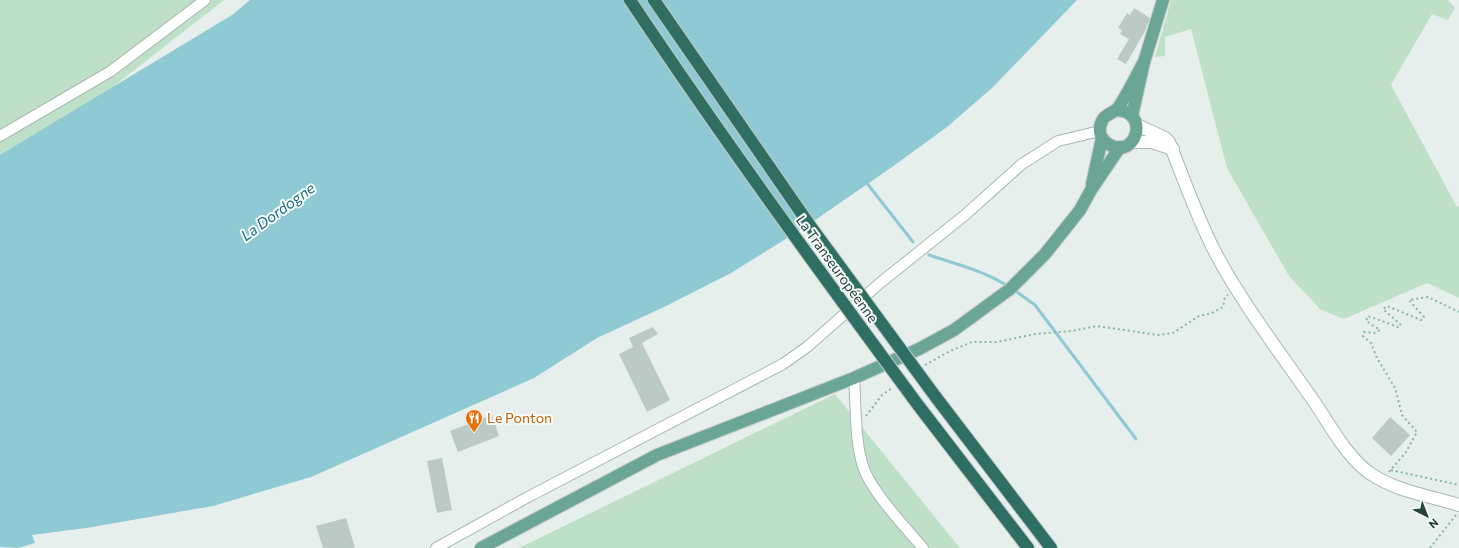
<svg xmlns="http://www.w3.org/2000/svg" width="1459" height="548" font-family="Commissioner,sans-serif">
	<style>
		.green { fill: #bfe0c8 }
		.water { fill: #8ec9d4 }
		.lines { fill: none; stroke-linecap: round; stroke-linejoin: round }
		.stream { stroke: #8ec9d4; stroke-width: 3 }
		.building { fill: #bbcac4 }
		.minor-casing { stroke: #a8b8b2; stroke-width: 12 }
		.tertiary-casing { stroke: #a8b8b2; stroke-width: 14 }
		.primary-casing { stroke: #c2cac8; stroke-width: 14 }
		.motorway-casing { stroke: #c2cac8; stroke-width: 14 }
		.path { stroke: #86b3a5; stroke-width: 2; stroke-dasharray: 2 3; stroke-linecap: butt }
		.minor { stroke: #fff; stroke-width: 10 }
		.tertiary { stroke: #fff; stroke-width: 12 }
		.primary { stroke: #6aa596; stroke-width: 12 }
		.motorway { stroke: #2f6f62; stroke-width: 12 }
		.motorway-bridge-casing { stroke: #c2cac8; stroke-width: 14; stroke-linecap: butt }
		.motorway-bridge { stroke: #2f6f62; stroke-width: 12 }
		.labels { text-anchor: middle; stroke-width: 4; stroke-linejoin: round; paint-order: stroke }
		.street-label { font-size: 14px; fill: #24423a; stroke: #f7fbf9 }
		.food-label { font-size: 14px; fill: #c56008; stroke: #f7fbf9; text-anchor: start }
		.water-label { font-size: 15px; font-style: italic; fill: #1c6f80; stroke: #f7fbf9 }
	</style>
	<rect width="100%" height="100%" fill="#e6efeb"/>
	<g class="green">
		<path d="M0 0H224L0 175Z"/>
		<path d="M1171 0H1448L1455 8 1448 20 1432 14 1391 85 1457 207 1459 206V298L1427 283 1344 319 1321 310 1289 276 1227 168 1191 29 1165 37V56L1155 57Z"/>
		<path d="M835 394 960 548H519Z"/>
	</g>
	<path class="water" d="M250 0H1077L992 88 947 127 892 167 805 227 731 273 666 306 597 338 534 378 311 477 213 506 86 528 32 535 35 543 18 548 0 547V155L232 15Z"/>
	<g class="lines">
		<g class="stream">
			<path d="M866 182 913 242"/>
			<path d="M929 255C956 264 985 271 1009 287"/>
			<path d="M1014 290 1035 305 1136 439"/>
		</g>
	</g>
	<g class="building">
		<path d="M1134 8 1150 18 1145 31 1126 64 1117 59 1129 39 1120 34 1122 30 1118 28 1127 13 1130 15Z"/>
		<path d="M653 327 658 334 642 343 670 400 647 412 619 354 633 347 629 338Z"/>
		<path d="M492 415 499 436 458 452 450 431Z"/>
		<path d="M1390 417 1410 435 1391 456 1372 438Z"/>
		<path d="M442 458 452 510 437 513 427 461Z"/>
		<path d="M346 518 355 548H323L316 526Z"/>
	</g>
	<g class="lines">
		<defs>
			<g id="minor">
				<path d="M0 136 111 71 205 0"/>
				<path d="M854 378C856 403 855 444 863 466 870 490 906 528 923 548"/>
				<path d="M436 548 528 497 783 364 807 347 880 283 965 215 1022 164 1058 141 1100 131"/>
			</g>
			<g id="tertiary">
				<path d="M1137 125 1165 138 1169 142C1184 179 1197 218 1216 254 1244 306 1281 354 1315 403 1330 425 1348 459 1371 474 1396 491 1430 496 1459 505"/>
				<path d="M1132 142H1152L1173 149"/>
			</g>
			<g id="primary">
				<path d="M1116 110C1150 111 1137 157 1112 146 1107 144 1103 140 1101 136 1099 131 1100 125 1102 121 1105 114 1111 114 1116 110 1122 105 1139 70 1144 62"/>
				<path d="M1132 116 1144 62 1163 0"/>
				<path d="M1092 184 1102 138"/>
				<path d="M481 548 657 455 854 378 919 349 954 330 1010 289 1045 254 1080 210 1091 190 1120 147"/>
			</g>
			<g id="motorway">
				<path d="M935 396 1051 548"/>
				<path d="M918 405 1028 548"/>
			</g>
		</defs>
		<use href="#minor" class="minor-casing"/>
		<use href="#tertiary" class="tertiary-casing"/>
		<use href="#primary" class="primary-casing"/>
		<use href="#motorway" class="motorway-casing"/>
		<g class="path">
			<path d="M925 365 950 351 972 342H997L1035 334 1072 331 1097 326 1158 335 1173 333 1199 316 1212 313 1223 307 1225 297 1228 295"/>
			<path d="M866 416 882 395 892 388"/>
			<path d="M1391 470 1459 485"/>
			<path d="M1389 472 1406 452 1417 432 1402 415 1395 388 1377 358 1371 343 1363 336 1364 332 1375 333 1380 330 1366 321 1368 316 1398 327 1401 325 1383 309 1387 306 1421 320 1424 317 1409 300 1428 297 1459 312"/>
			<path d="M1430 548 1456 515"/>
		</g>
		<use href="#minor" class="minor"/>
		<use href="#tertiary" class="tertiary"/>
		<use href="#primary" class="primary"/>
		<use href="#motorway" class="motorway"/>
		<defs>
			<g id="motorway-bridge">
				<path d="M630 0C722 138 820 272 918 405"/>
				<path d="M654 0 811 227 935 396"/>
			</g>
		</defs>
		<use href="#motorway-bridge" class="motorway-bridge-casing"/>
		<use href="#motorway-bridge" class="motorway-bridge"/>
	</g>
	<defs>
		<symbol id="restaurant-pin" viewBox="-11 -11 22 30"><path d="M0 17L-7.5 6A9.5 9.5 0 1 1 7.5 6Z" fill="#e8710a" stroke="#f7fbf9"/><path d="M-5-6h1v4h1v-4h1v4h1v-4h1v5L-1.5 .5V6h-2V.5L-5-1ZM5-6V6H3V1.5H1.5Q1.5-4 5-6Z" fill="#fff"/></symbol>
	</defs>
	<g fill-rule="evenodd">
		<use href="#restaurant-pin" x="464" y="408" width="20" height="27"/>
	</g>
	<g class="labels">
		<g class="street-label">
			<text transform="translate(837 269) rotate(54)" y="5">La Transeuropéenne</text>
		</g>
		<g class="food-label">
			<text x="487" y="423">Le Ponton</text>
		</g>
		<g class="water-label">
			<text transform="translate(278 212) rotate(-36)" y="5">La Dordogne</text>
		</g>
	</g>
	<g transform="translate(1427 516) rotate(138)" stroke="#f7fbf9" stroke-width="3" paint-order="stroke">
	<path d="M0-3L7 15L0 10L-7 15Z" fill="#24423a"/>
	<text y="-6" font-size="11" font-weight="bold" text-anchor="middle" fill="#24423a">N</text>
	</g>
</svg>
